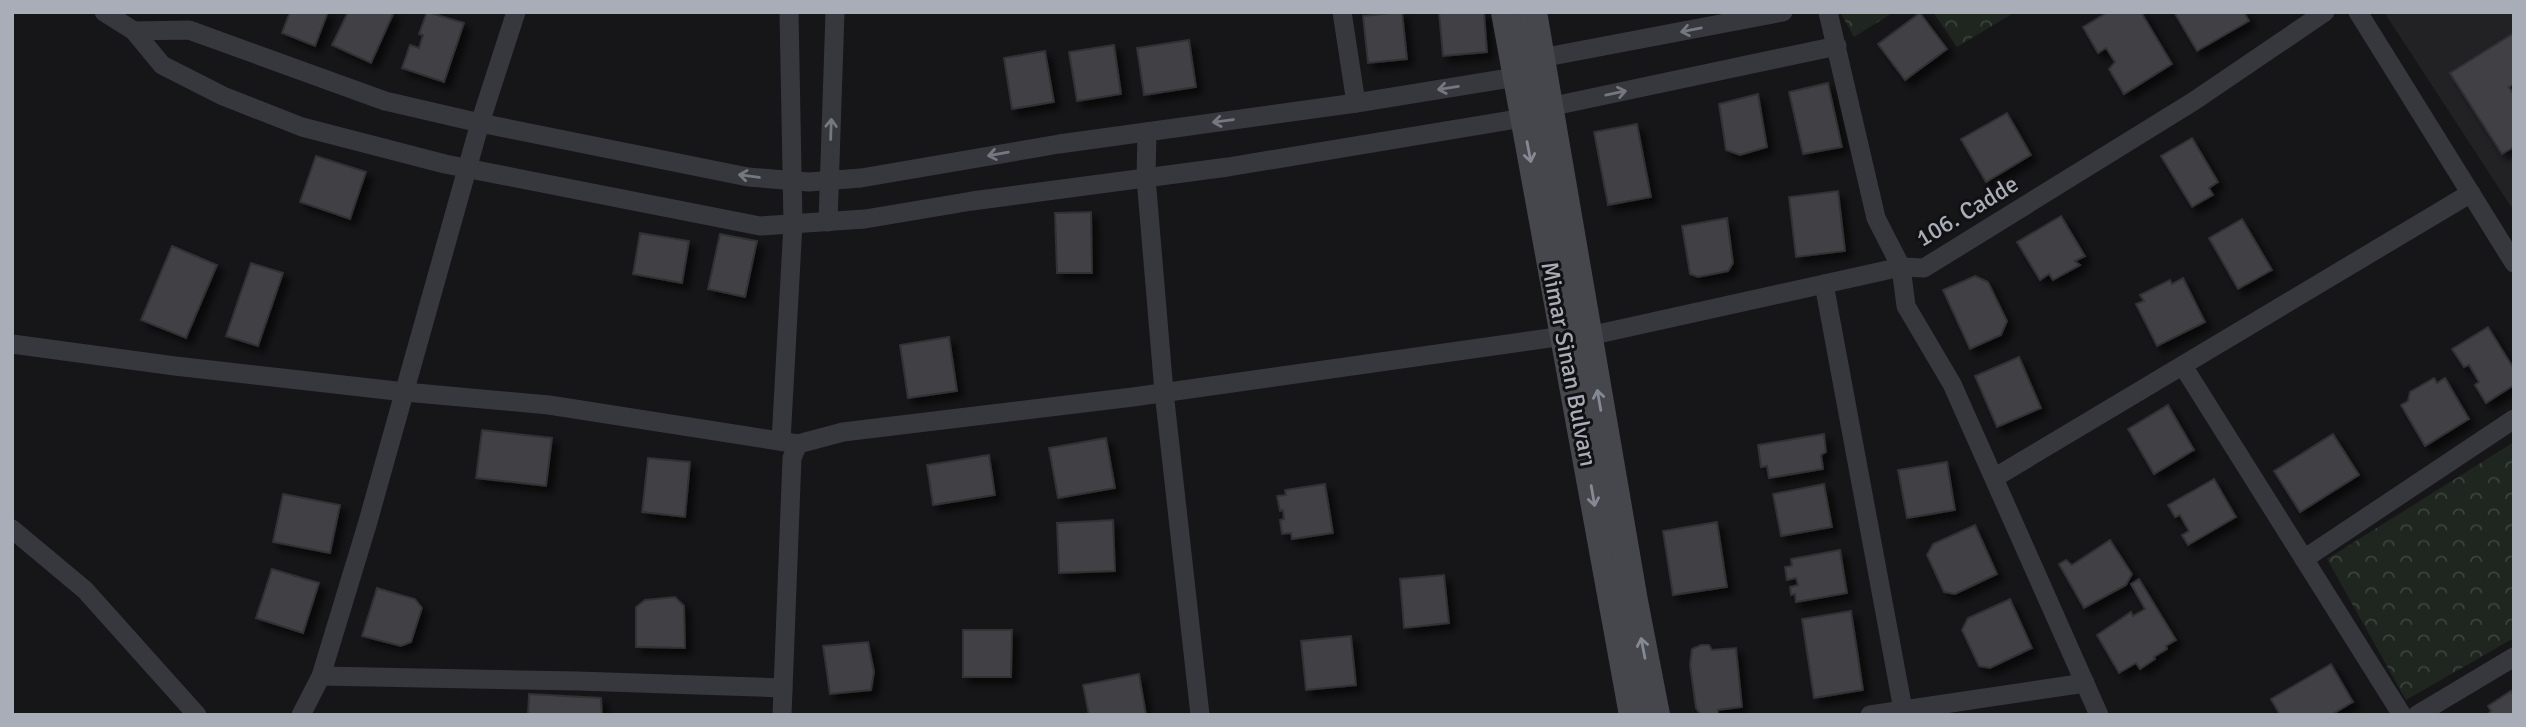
<svg xmlns="http://www.w3.org/2000/svg" width="2526" height="727" font-family="Signika,sans-serif">
	<style>
		.built { fill: #222225 }
		.forest { fill: url(#forest-crowns) }
		.building { fill: #404145; stroke: #303034; stroke-width: 2; filter: url(#shadow) }
		.lines { fill: none; stroke-linecap: round; stroke-linejoin: round }
		.minor { stroke: #37383d; stroke-width: 19 }
		.secondary { stroke: #45474d; stroke-width: 28 }
		.oneway { stroke: #757881 }
		.oneway2 { stroke: #858993 }
		.labels { text-anchor: middle; stroke-width: 6; stroke-linejoin: round; paint-order: stroke }
		.street-label { font-size: 24px; fill: #a8adb8; stroke: #111113 }
	</style>
	<defs>
		<pattern id="forest-crowns" width="20" height="18" patternUnits="userSpaceOnUse" patternTransform="scale(1.75)"><rect width="20" height="18" fill="#1e261f"/><path d="M2 6a3 3 0 1 1 6 0M12 15a3 3 0 1 1 6 0" fill="none" stroke="#3c433d"/></pattern>
		<filter id="shadow"><feDropShadow dx="6" dy="6" stdDeviation="3.5" flood-color="#0009"/></filter>
	</defs>
	<rect width="100%" height="100%" fill="#161618"/>
	<path class="built" d="M2384 12H2514V211Z"/>
	<g class="forest">
		<path d="M1840 12H1894L1854 37Z"/>
		<path d="M1933 12H2015L1957 47Z"/>
		<path d="M2514 442V638L2406 700 2327 559Z"/>
	</g>
	<g class="building">
		<path d="M290 12H328L315 46 282 33Z"/>
		<path d="M348 12H394L371 63 332 45Z"/>
		<path d="M427 12 464 23 444 82 402 68 410 45 419 48 423 35 419 34Z"/>
		<path d="M1402 12 1407 59 1368 63 1363 16Z"/>
		<path d="M1439 12H1484L1487 52 1443 56Z"/>
		<path d="M2108 12H2141L2172 64 2124 94 2109 69 2115 62 2106 48 2098 53 2083 27Z"/>
		<path d="M2174 12H2244L2249 21 2197 51Z"/>
		<path d="M1920 13 1947 49 1905 80 1878 44Z"/>
		<path d="M2514 33V84L2509 87 2514 95V147L2502 154 2450 73Z"/>
		<path d="M1189 40 1196 87 1144 95 1137 48Z"/>
		<path d="M1114 45 1121 94 1077 101 1069 52Z"/>
		<path d="M1045 51 1054 102 1012 109 1004 58Z"/>
		<path d="M1828 83 1842 147 1803 154 1789 92Z"/>
		<path d="M1758 94 1767 147 1740 155 1726 150 1719 104Z"/>
		<path d="M2007 113 2031 155 1986 182 1961 139Z"/>
		<path d="M1637 124 1651 197 1608 205 1594 132Z"/>
		<path d="M2192 138 2218 182 2209 188 2213 195 2192 207 2161 156Z"/>
		<path d="M316 156 366 172 350 219 300 202Z"/>
		<path d="M1838 191 1845 251 1796 257 1789 197Z"/>
		<path d="M1091 212 1092 273H1057L1055 213Z"/>
		<path d="M2061 216 2085 256 2075 261 2080 265 2053 280 2049 274 2040 280 2017 242Z"/>
		<path d="M1727 218 1733 263 1728 271 1698 277 1690 274 1682 226Z"/>
		<path d="M2242 219 2272 270 2238 289 2209 238Z"/>
		<path d="M640 233 689 241 682 283 633 274Z"/>
		<path d="M720 234 757 241 745 297 708 289Z"/>
		<path d="M172 246 217 265 186 338 141 320Z"/>
		<path d="M251 263 283 273 258 346 226 336Z"/>
		<path d="M1975 276 1988 282 2007 321 2001 335 1970 349 1943 290Z"/>
		<path d="M2183 278 2205 322 2157 346 2136 304 2144 301 2140 295 2170 280 2172 284Z"/>
		<path d="M2488 327 2514 369V385L2486 403 2475 385 2479 382 2469 365 2464 367 2452 349Z"/>
		<path d="M949 337 957 391 908 398 900 345Z"/>
		<path d="M2019 357 2041 408 1997 427 1975 376Z"/>
		<path d="M2434 378 2437 383 2445 378 2469 419 2425 446 2401 405 2408 401 2410 392Z"/>
		<path d="M2168 405 2194 450 2154 474 2128 429Z"/>
		<path d="M482 430 552 438 546 486 476 478Z"/>
		<path d="M1824 434 1826 452 1821 455 1823 469 1769 478 1767 466 1761 467 1758 445Z"/>
		<path d="M2333 434 2359 475 2300 512 2274 471Z"/>
		<path d="M1106 438 1115 488 1058 498 1049 448Z"/>
		<path d="M989 455 995 495 933 505 927 465Z"/>
		<path d="M648 458 690 462 685 517 642 512Z"/>
		<path d="M1947 462 1955 510 1907 518 1898 470Z"/>
		<path d="M2214 479 2236 517 2188 545 2182 535 2189 531 2180 515 2175 517 2168 505Z"/>
		<path d="M1325 484 1333 533 1292 539 1291 533 1282 534 1280 520 1284 519 1283 510 1280 511 1277 496 1286 495 1285 490Z"/>
		<path d="M1824 484 1832 527 1781 536 1773 494Z"/>
		<path d="M283 494 340 505 330 553 273 542Z"/>
		<path d="M1113 520 1115 571 1059 573 1057 523Z"/>
		<path d="M1717 522 1727 587 1673 595 1663 531Z"/>
		<path d="M1975 525 1997 574 1955 594 1944 592 1927 555 1933 544Z"/>
		<path d="M2110 540 2132 574 2126 585 2084 608 2059 564 2066 560 2072 565Z"/>
		<path d="M1840 550 1847 593 1796 602 1795 594 1791 595 1790 587 1798 585 1796 578 1787 580 1785 567 1792 566 1791 559Z"/>
		<path d="M272 569 319 583 303 633 256 618Z"/>
		<path d="M1444 575 1449 623 1404 628 1400 579Z"/>
		<path d="M2139 579 2176 640 2166 646 2167 649 2154 657 2155 659 2140 669 2136 663 2119 673 2097 635 2131 612 2133 616 2145 609 2131 584Z"/>
		<path d="M377 588 415 599 422 608 411 642 401 646 362 636Z"/>
		<path d="M675 597 684 606 685 648 636 647V607L645 600Z"/>
		<path d="M2010 599 2032 648 1990 668 1979 666 1962 630 1968 618Z"/>
		<path d="M1851 611 1863 690 1814 698 1802 619Z"/>
		<path d="M963 630H1012L1011 677H963Z"/>
		<path d="M1351 636 1356 685 1306 690 1301 641Z"/>
		<path d="M868 642 874 672 871 690 830 694 823 646Z"/>
		<path d="M1701 645H1709L1712 650 1736 648 1742 707 1718 710V715H1701L1696 708 1690 665 1692 649Z"/>
		<path d="M2331 664 2353 702 2331 715H2280L2271 699Z"/>
		<path d="M1139 674 1146 715H1089L1083 685Z"/>
		<path d="M2511 691 2514 696V715H2487L2491 711 2488 706Z"/>
		<path d="M529 694 601 698 602 715H528Z"/>
	</g>
	<g class="lines">
		<g class="minor">
			<path d="M104 12 134 31"/>
			<path d="M1342 12 1356 103"/>
			<path d="M1828 12 1876 218 1901 267 1906 306 1952 384 2099 715"/>
			<path d="M2358 12 2514 263"/>
			<path d="M1541 58 1783 12"/>
			<path d="M1516 77 1356 103 1059 144 861 178 809 182 748 177 480 123 385 101 189 30 134 31 162 65 223 96 302 127 445 164 760 226 865 219 972 201 1228 167 1523 118"/>
			<path d="M1549 107 1837 46"/>
			<path d="M1147 132 1146 178 1164 392 1200 715"/>
			<path d="M828 222 835 12"/>
			<path d="M1824 284 1904 715"/>
			<path d="M1589 336 1901 267 1924 268 2194 101 2325 12"/>
			<path d="M12 344 175 366 405 392 549 405 798 444"/>
			<path d="M2183 366 2402 715"/>
			<path d="M781 441 793 224 789 12"/>
			<path d="M1994 478 2471 193"/>
			<path d="M12 529 85 590 197 715"/>
			<path d="M2304 559 2514 419"/>
			<path d="M321 676 578 681 783 688"/>
			<path d="M301 715 321 676 367 525 480 123 516 12"/>
			<path d="M782 715 792 458 798 444 843 432 1133 397 1564 336"/>
			<path d="M1870 715 2085 683"/>
			<path d="M2417 715 2514 657"/>
		</g>
		<g class="secondary">
			<path d="M1505 12 1633 715"/>
			<path d="M1533 12 1634 601 1656 715"/>
		</g>
	</g>
	<defs><path id="oneway-shaft" d="M-6 0H5M1.5-3L5.5 0L1.5 3" fill="none" stroke-width="1.6" stroke-linecap="round" stroke-linejoin="round" transform="scale(1.75)"/></defs>
	<g class="oneway">
		<use href="#oneway-shaft" transform="translate(1691 30) rotate(169)"/>
		<use href="#oneway-shaft" transform="translate(1448 88) rotate(171)"/>
		<use href="#oneway-shaft" transform="translate(1616 93) rotate(-12)"/>
		<use href="#oneway-shaft" transform="translate(1223 121) rotate(172)"/>
		<use href="#oneway-shaft" transform="translate(831 129) rotate(-88)"/>
		<use href="#oneway-shaft" transform="translate(998 154) rotate(170)"/>
		<use href="#oneway-shaft" transform="translate(749 176) rotate(-172)"/>
	</g>
	<g class="oneway2">
		<use href="#oneway-shaft" transform="translate(1529 152) rotate(79)"/>
		<use href="#oneway-shaft" transform="translate(1599 400) rotate(-100)"/>
		<use href="#oneway-shaft" transform="translate(1593 496) rotate(80)"/>
		<use href="#oneway-shaft" transform="translate(1643 648) rotate(-101)"/>
	</g>
	<g class="labels">
		<g class="street-label">
			<text transform="translate(1967 211) rotate(-31)" y="8">106. Cadde</text>
			<text transform="translate(1569 364) rotate(79)" y="8">Mimar Sinan Bulvarı</text>
		</g>
	</g>
	<rect width="2526" height="727" fill="none" stroke="#a8adb8" stroke-width="28"/>
</svg>
